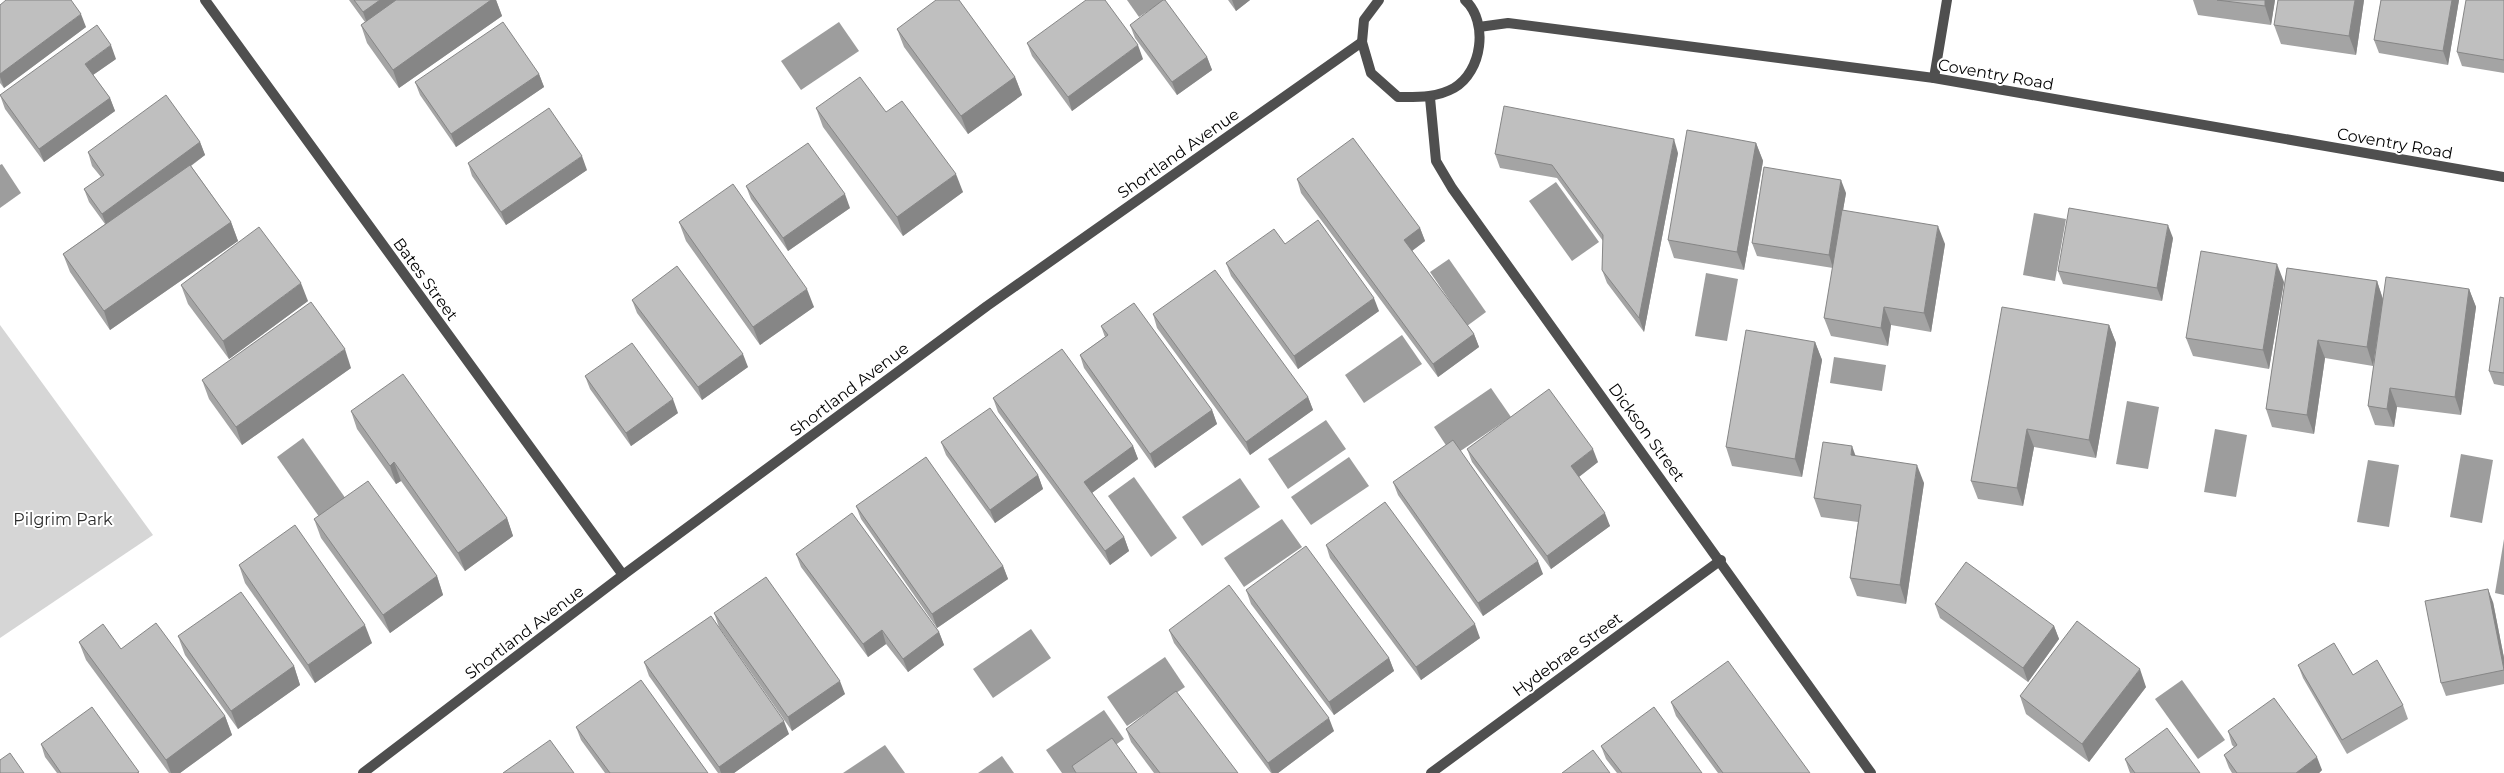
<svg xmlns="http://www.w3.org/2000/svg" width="2504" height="773" font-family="Montserrat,sans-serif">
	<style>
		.green { fill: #d6d6d6 }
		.water { fill: #9d9d9d }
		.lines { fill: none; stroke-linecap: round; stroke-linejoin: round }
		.street { stroke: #4f4f4f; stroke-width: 10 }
		.wall { fill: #a4a4a4 }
		.shaded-wall { fill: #868686 }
		.building { fill: #bfbfbf; stroke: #868686 }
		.labels { text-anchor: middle; stroke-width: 4; stroke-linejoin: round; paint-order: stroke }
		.street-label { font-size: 16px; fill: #000; stroke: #fff }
		.park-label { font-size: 16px; fill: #2d2d2d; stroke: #fff }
	</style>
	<rect width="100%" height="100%" fill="#fff"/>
	<path class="green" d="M0 325 153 535 0 638Z"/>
	<g class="water">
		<path d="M1127 0H1165L1139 17Z"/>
		<path d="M839 22 859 51 801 90 781 61Z"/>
		<path d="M2 164 21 193 0 208V165Z"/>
		<path d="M1556 182 1599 242 1572 261 1529 201Z"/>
		<path d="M2034 213 2066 219 2055 281 2023 275Z"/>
		<path d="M1449 259 1486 312 1467 326 1430 272Z"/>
		<path d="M1706 273 1738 279 1727 341 1695 336Z"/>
		<path d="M1402 335 1422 364 1364 403 1345 375Z"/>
		<path d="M1834 357 1886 365 1882 391 1830 383Z"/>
		<path d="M1491 388 1511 417 1453 456 1434 427Z"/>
		<path d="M2127 401 2159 407 2148 469 2116 464Z"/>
		<path d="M1326 420 1346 449 1288 489 1268 459Z"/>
		<path d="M2215 429 2247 435 2236 497 2204 492Z"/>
		<path d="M303 438 346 499 320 518 277 457Z"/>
		<path d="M2461 454 2493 460 2482 523 2450 517Z"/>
		<path d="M1349 457 1369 486 1311 525 1291 497Z"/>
		<path d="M2368 460 2399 465 2389 527 2357 522Z"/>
		<path d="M1134 477 1177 538 1151 557 1108 496Z"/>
		<path d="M1240 478 1260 507 1202 546 1182 517Z"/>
		<path d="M1282 519 1302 547 1244 587 1224 558Z"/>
		<path d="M2504 539V595L2495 593Z"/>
		<path d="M1031 629 1051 658 993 698 973 669Z"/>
		<path d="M1165 657 1185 687 1127 726 1107 697Z"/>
		<path d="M2182 680 2225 740 2198 759 2155 699Z"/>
		<path d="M1104 710 1124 739 1075 773H1062L1046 750Z"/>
		<path d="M885 745 905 773H843Z"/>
		<path d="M1002 756 1014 773H978Z"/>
	</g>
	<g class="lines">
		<g class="street">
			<path d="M205 0 623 575"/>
			<path d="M1379 0 1364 20 1362 42 1371 73 1398 97C1418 97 1436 98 1454 88 1482 72 1489 22 1465 0"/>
			<path d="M1479 27 1508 23 1934 78 2504 177"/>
			<path d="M1934 78 1947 0"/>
			<path d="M1430 98 1436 161 1452 188 1871 773"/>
			<path d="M363 773 623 575 987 306 1362 42"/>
			<path d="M1431 773 1721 560"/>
		</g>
	</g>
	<g class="wall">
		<path d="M349 0H496L502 16 399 88 367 43 361 25 365 22Z"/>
		<path d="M1228 0H1250L1236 11Z"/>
		<path d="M2193 0H2275L2271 25 2198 15Z"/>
		<path d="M2364 0 2356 55 2281 44 2274 25Z"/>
		<path d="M2381 0H2459L2448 65 2379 53 2374 40Z"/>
		<path d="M2504 0V73L2462 66 2457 52Z"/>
		<path d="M0 5 86 27 4 88 0 83Z"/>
		<path d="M1130 25 1207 57 1212 70 1177 95 1135 38Z"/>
		<path d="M897 29 1015 77 1022 95 968 134 904 47Z"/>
		<path d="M1027 43 1143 59 1072 111 1032 56Z"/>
		<path d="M116 59 93 75 110 98 115 111 44 162 5 109 0 95Z"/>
		<path d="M539 74 544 87 456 147 420 95 415 82Z"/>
		<path d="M816 108 963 192 903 236 823 127Z"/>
		<path d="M200 142 205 155 191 166 231 222 238 241 110 330 70 272 63 254 105 224 89 202 84 189 101 177 92 166 88 152Z"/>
		<path d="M1756 143 1763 161 1744 270 1674 258 1668 240Z"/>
		<path d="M1678 153 1644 332 1607 283 1602 270 1603 241 1557 178 1500 168 1495 154Z"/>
		<path d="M468 163 587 170 506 225 472 176Z"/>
		<path d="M1297 179 1420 228 1425 241 1412 251 1474 334 1479 347 1438 377 1301 193Z"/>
		<path d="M746 186 850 208 788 251 751 199Z"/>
		<path d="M1846 193 1843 210 1945 244 1931 332 1891 325 1888 346 1831 336 1824 318 1833 268 1757 256 1752 243Z"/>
		<path d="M679 222 814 307 760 345 686 241Z"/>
		<path d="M2173 238 2162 301 2063 284 2058 271Z"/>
		<path d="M1285 244 1379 311 1298 369 1231 276 1226 263Z"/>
		<path d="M2287 268 2377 281 2383 299 2469 289 2476 307 2461 415 2397 407 2394 427 2375 425 2368 406 2380 322 2373 366 2325 358 2314 434 2272 427 2266 409Z"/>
		<path d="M2284 282 2269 369 2193 356 2186 338Z"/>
		<path d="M181 285 308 301 229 359 188 304Z"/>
		<path d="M2504 298V386L2494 384 2489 371Z"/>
		<path d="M632 300 748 367 702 400 637 313Z"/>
		<path d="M1153 314 1308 397 1313 410 1250 455 1157 328Z"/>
		<path d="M2109 325 2116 343 2096 458 2034 447 2023 506 1978 499 1971 481Z"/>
		<path d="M1101 326 1212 410 1217 424 1155 468 1084 368 1080 355 1105 337Z"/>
		<path d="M1815 342 1822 360 1802 477 1732 466 1726 447Z"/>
		<path d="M351 368 242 445 209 399 202 380Z"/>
		<path d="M585 376 678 413 631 446 590 389Z"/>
		<path d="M993 398 1133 446 1138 459 1092 493 1124 537 1129 551 1110 565 998 412Z"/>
		<path d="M351 411 507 518 513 536 465 571 401 481 396 484 357 429Z"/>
		<path d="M941 442 1038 475 1043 489 995 523 946 455Z"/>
		<path d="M1467 449 1598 462 1579 477 1610 526 1551 569 1472 462Z"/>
		<path d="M1856 456 1924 483 1906 604 1857 596 1850 578 1858 522 1821 517 1814 498Z"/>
		<path d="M1393 482 1543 574 1483 616 1398 495Z"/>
		<path d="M856 506 1003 566 1008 579 937 628 861 519Z"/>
		<path d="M314 519 437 576 443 595 390 633 321 538Z"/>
		<path d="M1326 545 1480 638 1421 680 1330 558Z"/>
		<path d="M796 554 939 632 944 645 908 672 886 644 868 657 801 567Z"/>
		<path d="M239 565 372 643 315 683 245 583Z"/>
		<path d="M1246 590 1389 658 1394 671 1334 715 1251 604Z"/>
		<path d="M2493 602 2504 658V684L2446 696 2441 683Z"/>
		<path d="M1935 604 2054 626 2059 639 2028 682 1940 618Z"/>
		<path d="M714 613 845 694 792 731 719 627Z"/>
		<path d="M1169 630 1334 731 1278 773H1271L1174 643Z"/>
		<path d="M178 636 294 666 300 685 238 729 185 655Z"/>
		<path d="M79 642 225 716 232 735 180 773H169L86 660Z"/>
		<path d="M644 662 789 734 734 773H718L649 676Z"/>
		<path d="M2298 665 2353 675 2403 705 2408 719 2347 754 2303 678Z"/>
		<path d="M2146 687 2089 762 2026 714 2020 696Z"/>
		<path d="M1671 702 1810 773H1718L1676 716Z"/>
		<path d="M576 727 708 773H605L581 740Z"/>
		<path d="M1126 729 1238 773H1154L1131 742Z"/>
		<path d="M2228 731 2322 770 2319 773H2232L2229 768 2224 755 2234 747 2232 745Z"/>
		<path d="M41 744 139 772V773H57L45 757Z"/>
		<path d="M1601 746 1702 773H1617L1606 759Z"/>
		<path d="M2125 759 2200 773H2130Z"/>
	</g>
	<g class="shaded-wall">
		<path d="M380 0H403L368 26 363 12Z"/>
		<path d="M491 0H496L502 16 399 88 393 70Z"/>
		<path d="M1232 0H1250L1236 11Z"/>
		<path d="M2265 0H2275L2271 25 2265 6Z"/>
		<path d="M2355 0H2364L2356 55 2349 36Z"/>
		<path d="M2452 0H2459L2448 65 2443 51Z"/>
		<path d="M81 14 86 27 4 88 0 77V74Z"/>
		<path d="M111 45 116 59 90 77 85 64Z"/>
		<path d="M1138 45 1143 59 1072 111 1068 97Z"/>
		<path d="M1207 57 1212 70 1177 95 1172 82Z"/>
		<path d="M539 74 544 87 456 147 451 134Z"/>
		<path d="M1015 77 1022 95 968 134 961 116Z"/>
		<path d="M110 98 115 111 44 162 39 149Z"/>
		<path d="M1674 139 1678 153 1644 332 1639 318Z"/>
		<path d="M200 142 205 155 107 227 102 214Z"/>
		<path d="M1756 143 1763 161 1744 270 1737 252Z"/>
		<path d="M582 156 587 170 506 225 501 212Z"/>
		<path d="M956 174 963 192 903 236 897 217Z"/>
		<path d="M1841 180 1846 193 1833 268 1829 255Z"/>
		<path d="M845 194 850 208 788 251 783 238Z"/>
		<path d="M231 222 238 241 110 330 104 311Z"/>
		<path d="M2168 225 2173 238 2162 301 2157 288Z"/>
		<path d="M1938 226 1945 244 1931 332 1924 313Z"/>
		<path d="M1420 228 1425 241 1409 253 1404 240Z"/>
		<path d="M2277 264 2284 282 2269 369 2263 350Z"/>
		<path d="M2377 281 2383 300 2373 366 2367 347Z"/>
		<path d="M301 283 308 301 229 359 223 341Z"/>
		<path d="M807 289 814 307 760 345 753 327Z"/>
		<path d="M2469 289 2476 307 2461 415 2455 397Z"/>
		<path d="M1374 298 1379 311 1298 369 1294 356Z"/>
		<path d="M1884 307 1891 325 1888 346 1881 328Z"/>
		<path d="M2109 325 2116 343 2096 458 2089 440Z"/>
		<path d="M1474 334 1479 347 1438 377 1433 364Z"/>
		<path d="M2318 340 2325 358 2314 434 2307 415Z"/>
		<path d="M1815 342 1822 360 1802 477 1795 459Z"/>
		<path d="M345 349 351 368 242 445 236 427Z"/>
		<path d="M743 354 748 367 702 400 698 387Z"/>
		<path d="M2390 388 2397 407 2394 427 2387 409Z"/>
		<path d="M1308 397 1313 410 1250 455 1246 442Z"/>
		<path d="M673 399 678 413 631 446 626 433Z"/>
		<path d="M1212 410 1217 424 1155 468 1150 454Z"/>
		<path d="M2027 429 2034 447 2023 506 2017 488Z"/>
		<path d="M1133 446 1138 459 1089 495 1084 482Z"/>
		<path d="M1852 446 1859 465 1851 455Z"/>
		<path d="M1593 449 1598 462 1576 479 1571 466Z"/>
		<path d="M394 462 401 481 396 484 390 466Z"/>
		<path d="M1917 465 1924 483 1906 604 1900 585Z"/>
		<path d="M1038 475 1043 489 995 523 990 510Z"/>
		<path d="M1605 513 1610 526 1551 569 1547 556Z"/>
		<path d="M507 518 513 536 465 571 458 553Z"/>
		<path d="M1124 537 1129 551 1110 565 1105 551Z"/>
		<path d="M1538 561 1543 574 1483 616 1478 603Z"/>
		<path d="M1003 566 1008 579 937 628 932 614Z"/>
		<path d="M437 576 443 595 390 633 383 615Z"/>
		<path d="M2488 589 2493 602 2504 658V670Z"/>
		<path d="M1475 624 1480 638 1421 680 1416 667Z"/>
		<path d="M365 625 372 643 315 683 308 665Z"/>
		<path d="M2054 626 2059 639 2028 682 2023 668Z"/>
		<path d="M882 630 886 644 868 657 863 644Z"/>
		<path d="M939 632 944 645 908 672 903 659Z"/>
		<path d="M1389 658 1394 671 1334 715 1329 702Z"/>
		<path d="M294 666 300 685 238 729 231 711Z"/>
		<path d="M2140 669 2146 687 2089 762 2082 744Z"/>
		<path d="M840 681 845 694 792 731 788 717Z"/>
		<path d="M225 716 232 735 180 773H171L166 760Z"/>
		<path d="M1329 718 1334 731 1278 773H1272L1268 763Z"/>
		<path d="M784 721 789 734 734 773H721L719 767Z"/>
		<path d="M2317 757 2322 770 2319 773H2296Z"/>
	</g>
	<g class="building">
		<path d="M6 0H71L81 14 0 74V5Z"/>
		<path d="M354 0H380L363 12Z"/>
		<path d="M396 0H491L393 70 361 25Z"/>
		<path d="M936 0H959L1015 77 961 116 897 29Z"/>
		<path d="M1086 0H1105L1138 45 1068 97 1027 43Z"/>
		<path d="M1163 0H1165L1207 57 1172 82 1130 25Z"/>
		<path d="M2217 0H2265V6Z"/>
		<path d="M2278 0H2355L2349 36 2274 25Z"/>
		<path d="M2381 0H2452L2443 51 2374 40Z"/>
		<path d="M2466 0H2504V60L2457 52Z"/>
		<path d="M503 22 539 74 451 134 415 82Z"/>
		<path d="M97 25 111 45 85 64 110 98 39 149 0 95Z"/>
		<path d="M860 77 886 112 902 101 956 174 897 217 816 108Z"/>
		<path d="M166 95 200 142 102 214 84 189 104 175 88 152Z"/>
		<path d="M1504 106 1674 139 1639 318 1602 270 1603 235 1552 165 1495 154Z"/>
		<path d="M549 108 582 156 501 212 468 163Z"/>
		<path d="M1687 130 1756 143 1737 252 1668 240Z"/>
		<path d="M1353 138 1420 228 1404 240 1474 334 1433 364 1297 179Z"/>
		<path d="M808 143 845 194 783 238 746 186Z"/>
		<path d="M190 165 231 222 104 311 63 254Z"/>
		<path d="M1764 167 1841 180 1829 255 1752 243Z"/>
		<path d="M733 184 807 289 753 327 679 222Z"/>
		<path d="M2069 208 2168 225 2157 288 2058 271Z"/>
		<path d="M1842 210 1938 226 1924 313 1884 307 1881 328 1824 318Z"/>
		<path d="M1318 220 1374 298 1294 356 1226 263 1274 229 1285 244Z"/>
		<path d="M259 227 301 283 223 341 181 285Z"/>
		<path d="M2201 251 2277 264 2263 350 2186 338Z"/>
		<path d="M677 266 743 354 698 387 632 300Z"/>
		<path d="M2287 268 2377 281 2367 347 2318 340 2307 415 2266 409Z"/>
		<path d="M1215 270 1308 397 1246 442 1153 314Z"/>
		<path d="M2386 277 2469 289 2455 397 2390 388 2387 409 2368 406Z"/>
		<path d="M2500 297 2504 298V373L2489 371Z"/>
		<path d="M311 302 345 349 236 427 202 380Z"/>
		<path d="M1134 303 1212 410 1150 454 1080 355 1108 335 1101 326Z"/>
		<path d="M2002 307 2109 325 2089 440 2027 429 2017 488 1971 481Z"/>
		<path d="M1746 330 1815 342 1795 459 1726 447Z"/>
		<path d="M632 343 673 399 626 433 585 376Z"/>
		<path d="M1062 349 1133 446 1084 482 1124 537 1105 551 993 398Z"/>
		<path d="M403 374 507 518 458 553 394 462 390 466 351 411Z"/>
		<path d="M1549 389 1593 449 1571 466 1605 513 1547 556 1467 449Z"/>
		<path d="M990 408 1038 475 990 510 941 442Z"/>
		<path d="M1453 440 1538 561 1478 603 1393 482Z"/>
		<path d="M1823 442 1852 446 1851 455 1917 465 1900 585 1850 578 1861 505 1814 498Z"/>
		<path d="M926 457 1003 566 932 614 856 506Z"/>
		<path d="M368 481 437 576 383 615 314 519Z"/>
		<path d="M1385 502 1475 624 1416 667 1326 545Z"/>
		<path d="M852 513 939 632 903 659 882 630 863 644 796 554Z"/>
		<path d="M295 525 365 625 308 665 239 565Z"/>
		<path d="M1306 546 1389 658 1329 702 1246 590Z"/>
		<path d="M1966 562 2054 626 2023 668 1935 604Z"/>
		<path d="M766 577 840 681 788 717 714 613Z"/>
		<path d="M1229 585 1329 718 1268 763 1169 630Z"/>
		<path d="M2488 589 2504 670 2441 683 2425 601Z"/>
		<path d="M241 592 294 666 231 711 178 636Z"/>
		<path d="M711 616 784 721 719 767 644 662Z"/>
		<path d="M2077 621 2140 669 2082 744 2020 696Z"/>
		<path d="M156 623 225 716 166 760 79 642 103 624 121 649Z"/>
		<path d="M2334 643 2353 675 2377 660 2403 705 2342 740 2298 665Z"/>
		<path d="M1728 661 1810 773H1723L1671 702Z"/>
		<path d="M641 680 708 773H610L576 727Z"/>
		<path d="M1176 691 1238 773H1160L1126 729Z"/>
		<path d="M2274 698 2317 757 2296 773H2237L2224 755 2237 745 2228 731Z"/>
		<path d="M92 707 139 772 137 773H61L41 744Z"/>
		<path d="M1654 707 1702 773H1622L1601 746Z"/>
		<path d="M2167 728 2200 773H2135L2125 759Z"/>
		<path d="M1112 738 1137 773H1076L1072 766Z"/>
		<path d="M550 740 574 773H503Z"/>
		<path d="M1593 750 1610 773H1562Z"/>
		<path d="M10 753 24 773H0V760Z"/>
	</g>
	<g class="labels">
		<g class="street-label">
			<text transform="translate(1996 74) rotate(10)" y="6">Coventry Road</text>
			<text transform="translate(2395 143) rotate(10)" y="6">Coventry Road</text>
			<text transform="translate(1178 153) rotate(-35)" y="6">Shortland Avenue</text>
			<text transform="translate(426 279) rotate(54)" y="6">Bates Street</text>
			<text transform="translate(849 389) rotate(-37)" y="6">Shortland Avenue</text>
			<text transform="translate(1647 432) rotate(54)" y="6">Dickson Street</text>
			<text transform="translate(524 632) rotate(-37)" y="6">Shortland Avenue</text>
			<text transform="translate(1567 654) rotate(-36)" y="6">Hydebrae Street</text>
		</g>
		<g class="park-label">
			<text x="63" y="525">Pilgrim Park</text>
		</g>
	</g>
</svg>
